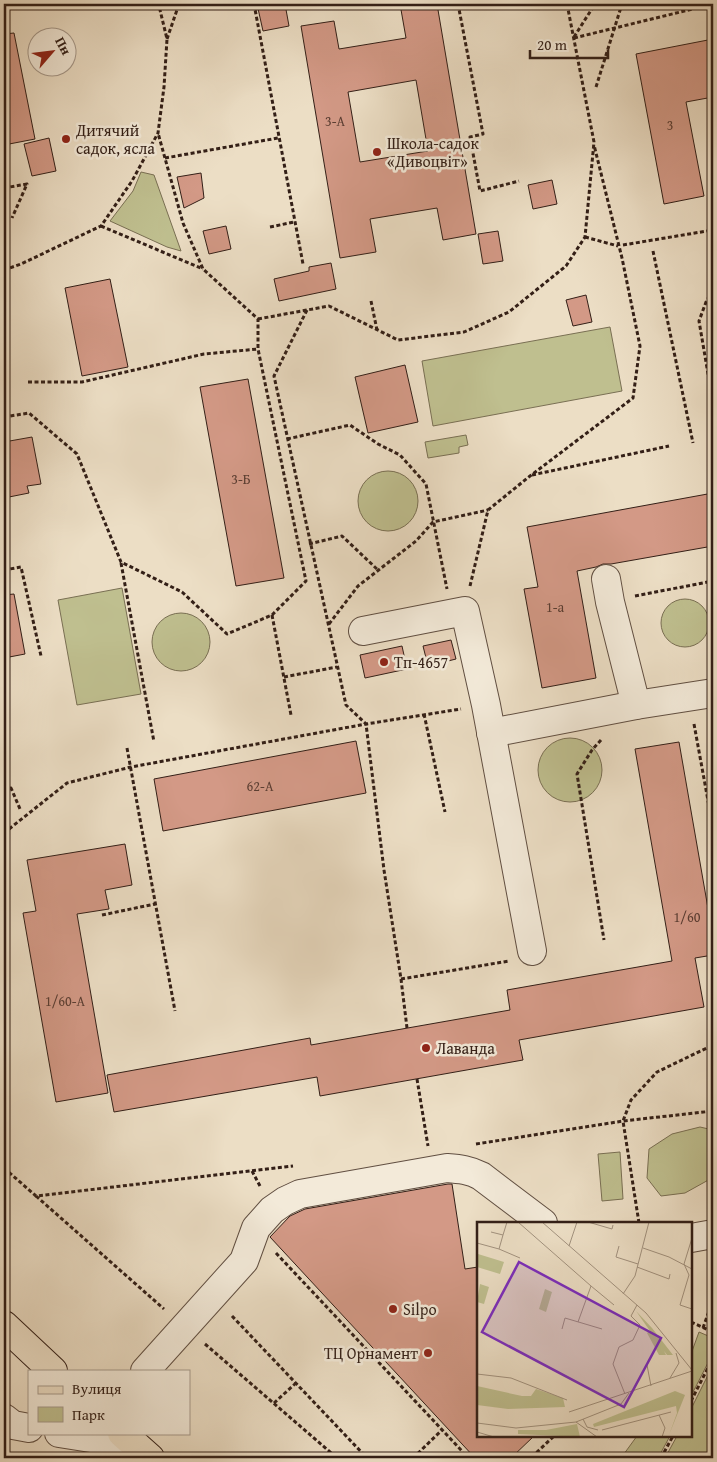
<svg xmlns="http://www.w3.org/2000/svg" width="717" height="1462" font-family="'Gentium Book Plus',serif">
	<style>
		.green { fill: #bfbf8f; stroke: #796f53 }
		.building { fill: #d39986; stroke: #331f17; fill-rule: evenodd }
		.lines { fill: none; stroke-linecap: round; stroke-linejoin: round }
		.minor-casing { stroke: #614f42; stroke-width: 30 }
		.major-casing { stroke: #331f17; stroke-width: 30 }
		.path { stroke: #331f17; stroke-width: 3; stroke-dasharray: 4 2.5; stroke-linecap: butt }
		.minor { stroke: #f3ead9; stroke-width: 28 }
		.major { stroke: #ecdec5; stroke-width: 28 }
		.poi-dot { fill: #8f2418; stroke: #f3ead9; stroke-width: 2 }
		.labels { text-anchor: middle; stroke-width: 5; stroke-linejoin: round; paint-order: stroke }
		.number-label { font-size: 14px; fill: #5b3e33 }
		.poi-label { font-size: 16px; fill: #331f17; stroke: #f3ead9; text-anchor: start }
		.inset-road { fill: none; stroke: #a2927f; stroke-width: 1 }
		.view { fill: #7b2cbf; fill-opacity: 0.15; stroke: #7b2cbf; stroke-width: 2.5 }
		.inset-edge { fill: none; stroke: #331f17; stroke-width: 2.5 }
	</style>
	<rect width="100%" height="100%" fill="#ecdec5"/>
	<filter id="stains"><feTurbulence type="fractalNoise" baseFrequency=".004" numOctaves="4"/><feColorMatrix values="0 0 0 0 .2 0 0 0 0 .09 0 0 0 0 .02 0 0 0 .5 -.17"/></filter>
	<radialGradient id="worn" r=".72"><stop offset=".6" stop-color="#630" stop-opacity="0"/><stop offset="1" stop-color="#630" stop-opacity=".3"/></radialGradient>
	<g class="green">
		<path d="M141 172 154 175 181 251 167 247 110 221 133 191Z"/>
		<path d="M610 327 622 391 433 426 422 361Z"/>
		<path d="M466 435 468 445 459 447V453L428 458 425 442Z"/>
		<circle cx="388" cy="501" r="30"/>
		<path d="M122 588 141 694 77 705 58 600Z"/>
		<circle cx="685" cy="623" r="24"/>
		<circle cx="181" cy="642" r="29"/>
		<circle cx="570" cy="770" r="32"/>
		<path d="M700 1127 713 1130V1176L712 1178 685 1193 661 1196 647 1178 649 1149 672 1134Z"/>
		<path d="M620 1152 623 1199 602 1201 598 1154Z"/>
		<path d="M699 1332 713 1338V1353L691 1396V1354Z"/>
		<path d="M713 1365V1443L706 1458H665L677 1436H691V1409Z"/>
		<path d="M637 1436H670L658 1458H621Z"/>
	</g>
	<g class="building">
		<path d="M257 4H285L289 26 263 31Z"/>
		<path d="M400 4H437L476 234 443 240 437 208 370 219 376 252 340 258 301 26 334 21 339 49 406 38ZM416 80 428 151 360 162 348 92Z"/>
		<path d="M14 33 35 139 4 145V34Z"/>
		<path d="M713 39V97L686 102 704 196 664 204 636 54Z"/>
		<path d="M49 138 56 171 32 176 24 144Z"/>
		<path d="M201 173 204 198 184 208 177 177Z"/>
		<path d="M552 180 557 204 533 209 528 185Z"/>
		<path d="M226 226 231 249 209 254 203 231Z"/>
		<path d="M498 231 503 261 483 264 478 234Z"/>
		<path d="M331 263 336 289 279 301 274 279 309 271V267Z"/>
		<path d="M110 279 128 367 82 376 65 288Z"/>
		<path d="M586 295 592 322 573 326 566 300Z"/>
		<path d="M405 365 418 422 368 433 355 377Z"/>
		<path d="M248 379 284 578 236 586 200 387Z"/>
		<path d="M32 437 41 484 27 486 29 493 4 498V442Z"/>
		<path d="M713 493V546L611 564H603L596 567 577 571 596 678 542 688 524 589 538 587 527 527Z"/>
		<path d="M14 594 25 654 4 658V595Z"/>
		<path d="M451 640 456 659 428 666 423 646Z"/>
		<path d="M402 646 407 669 365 678 360 655Z"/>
		<path d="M356 741 366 793 163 831 154 779Z"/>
		<path d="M679 742 713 937V955L695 958 704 1007 519 1040 523 1060 320 1096 317 1077 114 1112 107 1075 310 1038 311 1045 510 1010 507 990 672 961 635 749Z"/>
		<path d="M125 844 132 885 105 890 109 909 77 914 108 1093 56 1102 23 913 36 911 27 860Z"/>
		<path d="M448 1184H452L465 1269 478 1267V1436H534L511 1458H475L270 1237 290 1216 305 1209Z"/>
	</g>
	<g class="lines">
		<defs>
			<g id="minor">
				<path d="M606 579 610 602 636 705"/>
				<path d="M363 631 465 611 486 705 532 951"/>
				<path d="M491 733 636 705 713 693"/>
				<path d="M691 1238 713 1234"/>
				<path d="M145 1371 244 1261 256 1228 272 1210 285 1201 300 1194 447 1168C460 1169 470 1170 481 1176L543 1223"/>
				<path d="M4 1418 13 1425 29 1428"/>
				<path d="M59 1433 135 1445"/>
			</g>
			<g id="major">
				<path d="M4 1325 53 1371"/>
				<path d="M122 1433 150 1458"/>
			</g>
		</defs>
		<use href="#minor" class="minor-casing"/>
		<use href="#major" class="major-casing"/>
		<g class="path">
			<path d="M254 4 303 264"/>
			<path d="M458 4 483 134 470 137 480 191 519 181"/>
			<path d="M574 37 595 4"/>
			<path d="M574 38 713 4"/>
			<path d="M167 39 179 4"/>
			<path d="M596 87 622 4"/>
			<path d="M165 158 278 138"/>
			<path d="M4 188 27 184 12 218"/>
			<path d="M101 226 203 269"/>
			<path d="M270 227 294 222"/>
			<path d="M585 237 618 246"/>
			<path d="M623 245 713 230"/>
			<path d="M653 251 693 443"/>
			<path d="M4 270 21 264 101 226 132 181 158 133 164 87 167 39 160 10V4"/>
			<path d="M713 290 706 302 699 321 713 403"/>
			<path d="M371 301 377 330"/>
			<path d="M307 310 274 376 346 705 366 724 384 870 401 979 407 1028"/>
			<path d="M258 319 329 306 398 340 464 332 509 312 566 266 585 237 594 142 567 4"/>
			<path d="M28 382H82L204 354 258 349"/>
			<path d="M4 417 29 413 77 454 121 562 182 592 227 634 272 615 306 581 258 349V319L203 269 183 223 158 133"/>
			<path d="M287 439 350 425 378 444 400 455 426 484 447 589"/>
			<path d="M532 475 669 446"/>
			<path d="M309 544 342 536 378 570"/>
			<path d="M121 563 154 742"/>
			<path d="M4 570 21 567 41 656"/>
			<path d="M470 586 488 510 530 476 633 398 640 346 622 258 594 145"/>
			<path d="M635 596 713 581"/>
			<path d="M272 615 291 715"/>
			<path d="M329 624 358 586 416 541 433 522 488 510"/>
			<path d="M284 677 337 667"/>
			<path d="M424 714 445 812"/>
			<path d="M694 724 713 828"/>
			<path d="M601 740 592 750 577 774 604 940"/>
			<path d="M127 748 175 1011"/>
			<path d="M4 790 11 788 20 809"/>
			<path d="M4 833 67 783 131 767 366 724 461 709"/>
			<path d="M102 915 155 904"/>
			<path d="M401 979 509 961"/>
			<path d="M417 1079 428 1146"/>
			<path d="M476 1144 623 1121 713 1111"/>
			<path d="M4 1168 36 1196 293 1166"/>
			<path d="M252 1171 260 1186"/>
			<path d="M36 1196 164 1309"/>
			<path d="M639 1223 623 1121 631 1100 657 1072 713 1045"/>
			<path d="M276 1253 462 1451 465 1458"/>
			<path d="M232 1316 367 1458"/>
			<path d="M691 1322 713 1332"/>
			<path d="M703 1328 713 1300"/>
			<path d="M205 1344 337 1458"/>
			<path d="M691 1401 713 1358"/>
			<path d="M274 1403 296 1383"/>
			<path d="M413 1458 442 1430"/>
			<path d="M533 1458 536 1453 554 1436"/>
			<path d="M661 1458 673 1436"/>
		</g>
		<use href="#minor" class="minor"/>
		<use href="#major" class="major"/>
	</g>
	<g class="poi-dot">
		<circle cx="66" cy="139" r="5"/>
		<circle cx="377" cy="152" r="5"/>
		<circle cx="384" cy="662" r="5"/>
		<circle cx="426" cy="1048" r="5"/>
		<circle cx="393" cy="1309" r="5"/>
		<circle cx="428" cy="1353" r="5"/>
	</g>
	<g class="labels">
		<g class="number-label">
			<text x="335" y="126">3-А</text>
			<text x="670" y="130">3</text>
			<text x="241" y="484">3-Б</text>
			<text x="555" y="612">1-а</text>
			<text x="260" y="791">62-А</text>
			<text x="687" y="922">1/60</text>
			<text x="65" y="1006">1/60-А</text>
		</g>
		<g class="poi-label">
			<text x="76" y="136">Дитячий<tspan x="76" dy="18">садок, ясла</tspan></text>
			<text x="387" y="149">Школа-садок<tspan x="387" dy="18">«Дивоцвіт»</tspan></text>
			<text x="394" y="668">Тп-4657</text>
			<text x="436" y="1054">Лаванда</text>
			<text x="403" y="1315">Silpo</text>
			<text x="418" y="1359" text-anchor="end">ТЦ Орнамент</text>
		</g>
	</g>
	<g transform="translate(477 1222)">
		<rect width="215" height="215" fill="#ecdec5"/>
		<path d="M1 32 27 40 23 52 0 45ZM3 62 12 65 7 82 0 80ZM68 67 75 70 69 90 62 87ZM159 89 175 106 196 133H190L187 129 189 133H182L170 111 173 109ZM0 164 45 174H54L59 167 86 176 88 185 31 187 0 183ZM198 169 208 173 192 213 200 191 199 184 117 205 116 202ZM100 202 103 215 41 212V208H69Z" fill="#bfbf8f"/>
		<path class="inset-road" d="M41 0 114 64 101 100M65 0 169 91 215 148M111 0 135 7 136 3M14 10 26 13 30 0M26 13 22 27 43 36M0 21 22 27M92 24 100 0M142 24 139 35 161 42M166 26 192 35 215 47M207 42 212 53 203 83 215 87M207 42 215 16M160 45 192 57 193 52M114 64 137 83M146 72 158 54 172 0M85 107 88 96 125 107M170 143 174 164M0 152 34 156 90 178M193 156 202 141 199 131M148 172 136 142 142 125 156 118 163 103 154 94 160 83M92 190 215 149M182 193 188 206 185 215M106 197 110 205 121 208M99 200 120 215M0 201 39 206 99 200 144 182 152 171M125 208 194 190M0 210 17 215"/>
		<path class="view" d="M42 40 184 116 147 185 5 110Z"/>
		<rect width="215" height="215" class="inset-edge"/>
	</g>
	<rect width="717" height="1462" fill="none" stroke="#ecdec5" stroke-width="20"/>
	<rect x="5" y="5" width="707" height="1452" fill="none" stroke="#331f17" stroke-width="2.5"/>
	<rect x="10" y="10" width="697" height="1442" fill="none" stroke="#331f17"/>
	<rect x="28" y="1370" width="162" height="65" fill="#f3ead9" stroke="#a6998b"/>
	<rect x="38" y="1386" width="25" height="8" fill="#ecdec5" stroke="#a6998b"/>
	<text x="72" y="1394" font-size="15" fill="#331f17">Вулиця</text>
	<rect x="38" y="1407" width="25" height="15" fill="#bfbf8f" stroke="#a6998b"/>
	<text x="72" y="1420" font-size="15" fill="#331f17">Парк</text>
	<g transform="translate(52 52) rotate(62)"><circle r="24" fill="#f3ead9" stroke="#a6998b"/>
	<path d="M0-4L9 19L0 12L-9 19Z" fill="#8f2418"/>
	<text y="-8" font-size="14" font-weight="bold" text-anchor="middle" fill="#331f17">Пн</text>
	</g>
	<path d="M530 50v8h78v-8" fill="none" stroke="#331f17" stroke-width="2.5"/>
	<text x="537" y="50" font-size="15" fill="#331f17" stroke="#f3ead9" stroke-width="4" paint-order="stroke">20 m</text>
	<rect width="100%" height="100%" filter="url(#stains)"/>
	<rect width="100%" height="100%" fill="url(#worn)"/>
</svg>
